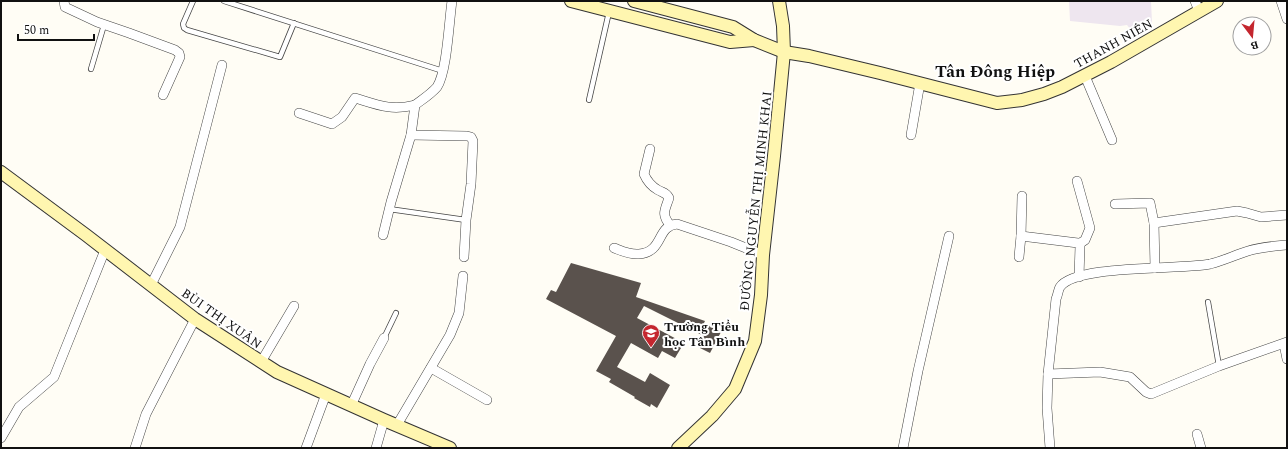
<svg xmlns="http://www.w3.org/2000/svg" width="1288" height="449" font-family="Spectral,serif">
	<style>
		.industrial { fill: #eee6ef }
		.building { fill: #5a524d }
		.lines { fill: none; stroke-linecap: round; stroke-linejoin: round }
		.lane-casing { stroke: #444; stroke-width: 6 }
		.street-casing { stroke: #444; stroke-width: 10 }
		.secondary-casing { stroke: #333; stroke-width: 14 }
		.lane { stroke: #fff; stroke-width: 4.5 }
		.street { stroke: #fff; stroke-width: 9 }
		.secondary { stroke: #fff6b0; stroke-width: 12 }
		.labels { text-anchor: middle; stroke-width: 4; stroke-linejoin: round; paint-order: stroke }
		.street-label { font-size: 13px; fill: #111; stroke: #fff }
		.poi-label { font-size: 13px; font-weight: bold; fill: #111; stroke: #fff; text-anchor: start }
		.district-label { font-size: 17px; font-weight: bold; fill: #111; stroke: #fff }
	</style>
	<rect width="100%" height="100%" fill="#fffdf5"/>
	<path class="industrial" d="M1069 1H1151L1152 23 1131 30 1127 25 1120 26 1070 21Z"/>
	<path class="building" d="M571 263 641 283 636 297 705 321 704 323 721 332 710 353 698 347 704 336 644 306 637 318 684 343 675 358 662 351 658 358 631 343 617 367 645 382 650 373 670 385 657 408 651 404 650 407 634 398 635 397 609 382 611 379 596 371 616 336 546 299 551 290 556 292Z"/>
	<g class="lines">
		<defs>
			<g id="lane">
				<path d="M193 1 183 24 184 28 187 30 280 57 294 23"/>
				<path d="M224 1 443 71"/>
				<path d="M91 69 104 25"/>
				<path d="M589 100 609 12"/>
				<path d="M389 209 466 220"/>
				<path d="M1208 302 1219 366"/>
				<path d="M384 338 396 313"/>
			</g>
			<g id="street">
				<path d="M64 1 65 7 97 22 129 33 175 50 179 53 180 57 163 95"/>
				<path d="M452 1C449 21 447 72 437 87 431 94 423 99 415 105L411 135 467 136 471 137 473 141 471 184 466 220 464 257"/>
				<path d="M1195 1 1199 11"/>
				<path d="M1281 1 1287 19"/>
				<path d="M1085 76 1112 140"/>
				<path d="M299 113 332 124 342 117 355 98C378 105 391 111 415 105"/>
				<path d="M911 135 920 83"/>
				<path d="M650 149 644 174C647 181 651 186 658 190 663 193 666 192 669 198 665 210 661 214 670 225"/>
				<path d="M1077 181 1090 228 1085 240 1079 244"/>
				<path d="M1115 204 1150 203 1154 223 1155 268"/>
				<path d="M1154 223 1237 211 1247 213 1261 217 1287 215"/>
				<path d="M383 235 391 202 411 135"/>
				<path d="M1021 236 1022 196"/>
				<path d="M614 248C622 251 630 255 639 254 664 252 656 226 677 224L731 242 763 255"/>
				<path d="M1019 257 1021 236 1078 243 1080 246 1079 277"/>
				<path d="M151 285 180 227 222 65"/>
				<path d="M1284 344 1287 359"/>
				<path d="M261 362 294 306"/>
				<path d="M431 368 487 400"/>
				<path d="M1048 374 1100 372 1130 377 1146 392 1151 394 1219 366 1287 342"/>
				<path d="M351 406 370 364 384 338"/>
				<path d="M397 425 450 335 459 313 463 276"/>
				<path d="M1197 434 1201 448"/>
				<path d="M1 438 19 407 54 377 105 250"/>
				<path d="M135 448 146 414 195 319"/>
				<path d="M306 448 326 394"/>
				<path d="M376 448 384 420"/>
				<path d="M903 448 918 371 949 236"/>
				<path d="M1050 448 1047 408 1048 374 1056 299C1058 295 1058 290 1060 287 1075 264 1181 270 1210 264 1223 261 1235 255 1248 251 1260 247 1274 246 1287 245"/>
			</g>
			<g id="secondary">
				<path d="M571 1 730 42 754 40"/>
				<path d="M634 1 733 27 754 40 784 52 809 56 880 73 997 103 1022 100 1044 94 1062 87 1111 62 1217 1"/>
				<path d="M1 172 86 235 195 319 277 372 384 420 450 448"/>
				<path d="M678 448 712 416 735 389 755 341 761 295 763 255 774 156 784 52 783 26 779 1"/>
			</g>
		</defs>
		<use href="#lane" class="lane-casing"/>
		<use href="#street" class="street-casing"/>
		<use href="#secondary" class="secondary-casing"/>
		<use href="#lane" class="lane"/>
		<use href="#street" class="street"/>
		<use href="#secondary" class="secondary"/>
	</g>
	<defs>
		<symbol id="school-pin" viewBox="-11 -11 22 30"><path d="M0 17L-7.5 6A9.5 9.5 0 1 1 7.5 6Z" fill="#c4262e" stroke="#fff"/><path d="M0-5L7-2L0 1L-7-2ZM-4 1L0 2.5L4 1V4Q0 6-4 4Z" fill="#fff"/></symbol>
	</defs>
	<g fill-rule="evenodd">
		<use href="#school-pin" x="641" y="323" width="20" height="27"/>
	</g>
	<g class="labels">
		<g class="street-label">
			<text transform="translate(1113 43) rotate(-29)" y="5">THANH NIÊN</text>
			<text transform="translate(755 201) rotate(-84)" y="5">ĐƯỜNG NGUYỄN THỊ MINH KHAI</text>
			<text transform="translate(222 318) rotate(35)" y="5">BÙI THỊ XUÂN</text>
		</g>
		<g class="poi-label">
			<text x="664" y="331">Trường Tiểu<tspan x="664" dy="15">học Tân Bình</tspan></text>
		</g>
		<g class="district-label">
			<text x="995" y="77">Tân Đông Hiệp</text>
		</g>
	</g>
	<rect width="1288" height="449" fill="none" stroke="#111111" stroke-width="4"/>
	<g transform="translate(1252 36) rotate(164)"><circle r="19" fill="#ffffff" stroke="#a0a0a0"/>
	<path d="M0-3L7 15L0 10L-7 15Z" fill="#c4262e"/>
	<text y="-6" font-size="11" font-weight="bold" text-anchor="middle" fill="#111111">B</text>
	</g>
	<path d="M18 34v6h76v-6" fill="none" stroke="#111111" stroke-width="2"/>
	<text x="24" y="34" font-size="12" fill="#111111" stroke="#ffffff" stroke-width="3" paint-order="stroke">50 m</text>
</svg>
